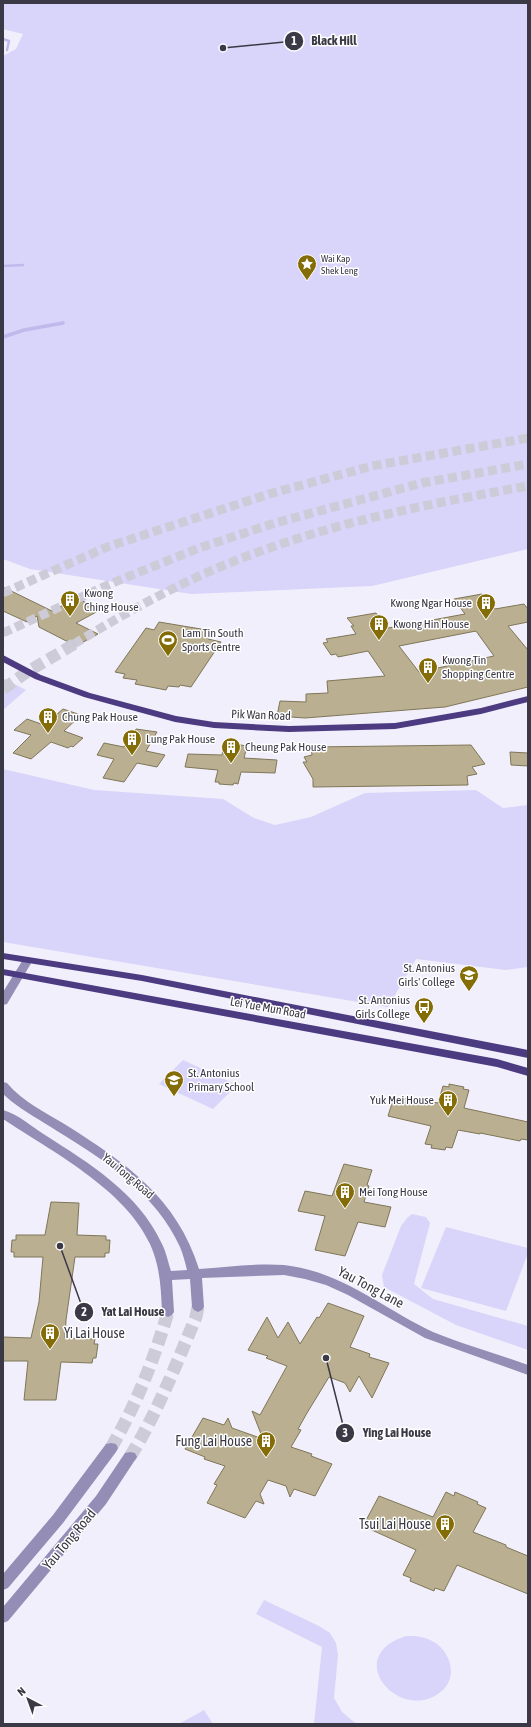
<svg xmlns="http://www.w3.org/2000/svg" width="531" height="1727" font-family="'Asap Condensed',sans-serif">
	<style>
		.green { fill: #d9d4f9 }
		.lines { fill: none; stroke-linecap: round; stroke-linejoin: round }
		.stream-far1 { stroke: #c1b9ec; stroke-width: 2.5 }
		.stream { stroke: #c1b9ec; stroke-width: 3.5 }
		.building { fill: #bab091; stroke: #7f7658; fill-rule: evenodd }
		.minor-tunnel { stroke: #cdcbd8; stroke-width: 13; stroke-dasharray: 13 6; stroke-linecap: butt }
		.highway-tunnel-far1 { stroke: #cdcbd8; stroke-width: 9; stroke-dasharray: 9 4.5; stroke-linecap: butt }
		.highway-tunnel { stroke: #cdcbd8; stroke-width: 12; stroke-dasharray: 12 6; stroke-linecap: butt }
		.minor { fill: #948eb6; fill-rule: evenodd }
		.major { fill: #4c3b81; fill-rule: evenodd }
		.labels { text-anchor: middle; stroke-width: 3; stroke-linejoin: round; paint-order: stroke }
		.far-poi-label { font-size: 10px; fill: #3b3946; stroke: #fff; text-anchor: start }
		.poi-label { font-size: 12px; fill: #3b3946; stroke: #fff; text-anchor: start }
		.street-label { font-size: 12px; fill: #3b3946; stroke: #fff }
		.near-street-label { font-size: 14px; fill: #3b3946; stroke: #fff }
		.near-poi-label { font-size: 14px; fill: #3b3946; stroke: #fff; text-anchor: end }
		.leader { fill: none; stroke: #3b3946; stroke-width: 1.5 }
		.callout-dot { fill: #3b3946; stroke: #fff; stroke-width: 1.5 }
		.mark-label { font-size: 12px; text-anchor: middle; font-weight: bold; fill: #fff }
		.callout-label { font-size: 13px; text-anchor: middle; font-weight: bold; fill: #3b3946; stroke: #fff; stroke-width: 3; stroke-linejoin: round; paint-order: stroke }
	</style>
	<rect width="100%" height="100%" fill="#f1effc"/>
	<g class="green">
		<path d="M3 3H528V549L372 586 191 594 30 569 3 559V56L16 49 23 34 3 29Z"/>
		<path d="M3 678 26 690 3 710Z"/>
		<path d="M3 769 94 790 223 799 254 818 275 825 311 817 365 793 476 790 503 808 528 805V967L506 970 416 959 388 1007 3 942Z"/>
		<path d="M183 1060 237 1085 213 1109 159 1084Z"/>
		<path d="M412 1214 426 1217 430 1223 414 1284 433 1299 528 1326V1350L456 1325 384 1287 382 1275 401 1226 407 1218Z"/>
		<path d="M446 1227 528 1248V1253L506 1311 421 1288Z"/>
		<path d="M264 1600 319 1626 330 1633 336 1643 338 1655 334 1698 342 1712 354 1722 360 1724H314L322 1647 256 1614Z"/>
		<path d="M406 1636C415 1636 422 1636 430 1640 449 1648 459 1675 443 1690 403 1727 339 1657 406 1636Z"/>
		<path d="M204 1710 213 1724H179Z"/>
	</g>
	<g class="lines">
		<g class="stream-far1">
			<path d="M3 39 9 41 7 50"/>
			<path d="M3 266 23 265"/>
		</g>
		<path class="stream" d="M3 337 24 330 63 323"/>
	</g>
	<g class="building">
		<path d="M3 587 52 611 77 598 100 610 76 623 98 634 76 646 39 627 37 616 27 622 3 611Z"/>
		<path d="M482 594 495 609 524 604 528 609V622L508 626 528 650V687L445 707 305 718 277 716 280 701 306 702V694L328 693 327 681 385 676 368 651 338 657 336 654 331 655 323 643 328 642 326 639 356 634 351 626H354L347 618 376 613 388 628 400 626 465 614 454 599ZM476 631 494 656 419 672 399 646Z"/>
		<path d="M159 622 213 631 208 639 221 642 191 687 180 685 179 687 168 686 166 690 135 684 137 680 123 678 125 674 115 672 146 628 154 630Z"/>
		<path d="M63 709 81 715 64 731 83 738 73 747 71 746 68 748 51 742 31 759 13 753 31 735 14 730 27 719 44 725Z"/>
		<path d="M136 729 157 732 146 751 165 755 157 767 137 763 124 782 103 778 114 759 97 755 104 743 124 747Z"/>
		<path d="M228 743 247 746 244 758 277 760 275 773 241 772 238 784 234 783 233 785 219 784V782H215L218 770 185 767 188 754 222 755 224 744Z"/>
		<path d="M471 745 485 764 472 767 477 774 467 776 468 785 313 787V779L303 762H307L304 757 312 755 311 747Z"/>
		<path d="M510 752 528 753V766L511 765Z"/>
		<path d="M449 1084 464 1087 463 1089 469 1090 464 1108 528 1122V1140L521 1139 520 1141 480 1133V1134L458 1130 452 1148 446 1147 445 1150 431 1148 432 1145 425 1144 431 1126 388 1116 394 1097 438 1103 443 1086 449 1087Z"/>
		<path d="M344 1164 372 1170 367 1185 369 1186 364 1202 391 1207 385 1227 358 1222 345 1256 315 1250 325 1216 298 1211 305 1191 332 1196Z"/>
		<path d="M51 1202 79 1203 77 1235 106 1236V1240H110L109 1253H105V1257H75L66 1320 65 1338 95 1339 94 1344H98L96 1358H93L92 1363 61 1362 56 1400H24L28 1361H3V1337L31 1338 39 1302 43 1257H14V1252H11L12 1240H16V1235H45Z"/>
		<path d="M328 1303 364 1316 350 1347 370 1354 369 1357 389 1363 372 1398 359 1376 350 1392 345 1383 329 1377 307 1413 298 1429 301 1430 291 1447 312 1454 311 1456 332 1464 315 1496 294 1489 290 1497 286 1486 268 1480 260 1494 264 1504 256 1501 245 1518 207 1503 217 1485 214 1484 225 1466 204 1459 205 1457 185 1449 203 1418 224 1425 228 1418 232 1428 263 1439 252 1411 260 1415 287 1366 266 1358 268 1356 248 1350 267 1317 278 1338 288 1322 300 1344 317 1317 319 1318Z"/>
		<path d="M446 1492 454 1496 455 1492 478 1502 477 1504 486 1508 473 1532 506 1545V1547L528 1556V1594L457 1565 444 1591 435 1588 434 1591 410 1581 411 1578 403 1575 416 1550 363 1526 379 1496 433 1517Z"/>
	</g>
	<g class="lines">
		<g class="minor-tunnel">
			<path d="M111 1448C136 1405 154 1360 168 1312"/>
			<path d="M130 1457C157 1413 176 1365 196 1317L198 1307"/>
		</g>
		<g class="highway-tunnel-far1">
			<path d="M3 593 107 547 269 494 372 466 528 438"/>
			<path d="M3 633 110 584 199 548 275 523 422 483 528 464"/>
			<path d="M74 644C135 607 197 573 264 550 349 519 439 502 528 486"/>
		</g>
		<path class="highway-tunnel" d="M3 689 27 672 76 643"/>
		<g class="minor">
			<path d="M28 957 33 960 7 1004 3 1005V992L24 958Z"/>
			<path d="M3 1082 7 1083C23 1102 45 1112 66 1125 126 1163 177 1198 199 1269 226 1267 258 1263 284 1265 341 1271 384 1309 433 1332 462 1344 498 1354 528 1365V1375L425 1338 348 1295 326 1285 305 1279 284 1275 202 1278 204 1307 202 1310 198 1312 194 1310 192 1307 190 1279 172 1280 174 1312 172 1315 168 1317 164 1315 162 1312C161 1288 160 1266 150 1244 125 1189 51 1151 3 1119V1110C18 1114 32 1127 45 1135 89 1163 138 1193 161 1242 166 1251 168 1262 171 1271L187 1270C185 1262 183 1254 180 1247 156 1194 105 1160 57 1131 42 1121 25 1112 11 1101L3 1094Z"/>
			<path d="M111 1443 116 1444 118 1448 116 1452 63 1523 8 1588 3 1590V1574L53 1515 106 1444Z"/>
			<path d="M130 1452 135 1453 137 1457 106 1504 8 1621 3 1623V1607L96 1496 125 1453Z"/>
		</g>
		<g class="major">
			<path d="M3 655 41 675 90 693 176 716 214 722 289 726 395 723 481 708 528 696V702L481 714 395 729 289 732 214 728 175 722 84 697 35 679 3 662Z"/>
			<path d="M3 953 142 975 528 1050V1058L142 981 3 959Z"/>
			<path d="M3 969 497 1059 528 1068V1076L497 1067 3 975Z"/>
		</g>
	</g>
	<defs>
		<symbol id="sight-pin" viewBox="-11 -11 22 30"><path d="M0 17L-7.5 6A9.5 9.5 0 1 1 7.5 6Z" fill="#846c07" stroke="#fff"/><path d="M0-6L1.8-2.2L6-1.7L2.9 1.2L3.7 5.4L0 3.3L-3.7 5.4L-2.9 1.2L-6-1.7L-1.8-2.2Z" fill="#fff"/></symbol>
		<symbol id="building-pin" viewBox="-11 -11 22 30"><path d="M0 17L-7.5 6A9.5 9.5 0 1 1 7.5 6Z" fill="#846c07" stroke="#fff"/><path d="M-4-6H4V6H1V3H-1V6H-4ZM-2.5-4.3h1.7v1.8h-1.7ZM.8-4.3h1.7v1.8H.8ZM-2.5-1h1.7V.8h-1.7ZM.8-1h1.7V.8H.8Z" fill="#fff"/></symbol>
		<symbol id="stadium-pin" viewBox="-11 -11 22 30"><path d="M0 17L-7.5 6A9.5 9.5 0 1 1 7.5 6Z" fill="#846c07" stroke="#fff"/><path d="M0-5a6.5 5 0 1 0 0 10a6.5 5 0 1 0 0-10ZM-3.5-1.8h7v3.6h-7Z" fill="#fff"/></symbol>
		<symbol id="school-pin" viewBox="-11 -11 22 30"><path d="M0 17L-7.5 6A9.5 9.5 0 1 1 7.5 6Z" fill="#846c07" stroke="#fff"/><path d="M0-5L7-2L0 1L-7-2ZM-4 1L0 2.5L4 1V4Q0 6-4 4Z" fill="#fff"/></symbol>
		<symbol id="bus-pin" viewBox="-11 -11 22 30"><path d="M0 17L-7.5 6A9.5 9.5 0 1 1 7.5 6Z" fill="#846c07" stroke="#fff"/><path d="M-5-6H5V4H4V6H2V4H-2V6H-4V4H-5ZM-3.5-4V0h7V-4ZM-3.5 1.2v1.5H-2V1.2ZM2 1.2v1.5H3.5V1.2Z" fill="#fff"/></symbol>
	</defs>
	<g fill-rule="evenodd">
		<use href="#sight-pin" x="296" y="253" width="22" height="30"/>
		<use href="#building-pin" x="59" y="589" width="22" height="30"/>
		<use href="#building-pin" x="475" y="592" width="22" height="30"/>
		<use href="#building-pin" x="368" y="613" width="22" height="30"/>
		<use href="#stadium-pin" x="157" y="629" width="22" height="30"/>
		<use href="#building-pin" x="417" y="656" width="22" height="30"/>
		<use href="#building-pin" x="37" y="706" width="22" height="30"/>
		<use href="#building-pin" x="121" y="728" width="22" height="30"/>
		<use href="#building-pin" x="220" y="736" width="22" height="30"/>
		<use href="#school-pin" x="458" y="964" width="22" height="30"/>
		<use href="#bus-pin" x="413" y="996" width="22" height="30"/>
		<use href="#school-pin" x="163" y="1069" width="22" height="30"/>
		<use href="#building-pin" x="437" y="1089" width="22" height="30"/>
		<use href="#building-pin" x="334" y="1181" width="22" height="30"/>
		<use href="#building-pin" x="39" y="1322" width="22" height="30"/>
		<use href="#building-pin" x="255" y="1430" width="22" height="30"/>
		<use href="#building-pin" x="434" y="1513" width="22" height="30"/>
	</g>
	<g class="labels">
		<g class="far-poi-label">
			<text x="321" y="262">Wai Kap<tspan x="321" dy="12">Shek Leng</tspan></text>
		</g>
		<g class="poi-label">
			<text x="84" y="597">Kwong<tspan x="84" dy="14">Ching House</tspan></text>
			<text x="472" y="607" text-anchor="end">Kwong Ngar House</text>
			<text x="393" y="628">Kwong Hin House</text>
			<text x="182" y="637">Lam Tin South<tspan x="182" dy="14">Sports Centre</tspan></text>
			<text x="442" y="664">Kwong Tin<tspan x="442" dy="14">Shopping Centre</tspan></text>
			<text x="62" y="721">Chung Pak House</text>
			<text x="146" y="743">Lung Pak House</text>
			<text x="245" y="751">Cheung Pak House</text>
			<text x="455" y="972" text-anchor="end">St. Antonius<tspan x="455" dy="14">Girls' College</tspan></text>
			<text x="410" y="1004" text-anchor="end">St. Antonius<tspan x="410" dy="14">Girls College</tspan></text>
			<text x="188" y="1077">St. Antonius<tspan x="188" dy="14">Primary School</tspan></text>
			<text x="434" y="1104" text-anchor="end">Yuk Mei House</text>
			<text x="359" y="1196">Mei Tong House</text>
		</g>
		<g class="street-label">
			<text transform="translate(261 715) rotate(2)" y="4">Pik Wan Road</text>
			<text transform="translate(268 1008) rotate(10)" y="4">Lei Yue Mun Road</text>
			<text transform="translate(128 1176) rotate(40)" y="4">Yau Tong Road</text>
		</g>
		<g class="near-street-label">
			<text transform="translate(371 1287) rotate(28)" y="5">Yau Tong Lane</text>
			<text transform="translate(69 1539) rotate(-50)" y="5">Yau Tong Road</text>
		</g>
		<g class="near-poi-label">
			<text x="64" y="1338" text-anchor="start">Yi Lai House</text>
			<text x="252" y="1446">Fung Lai House</text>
			<text x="431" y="1529">Tsui Lai House</text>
		</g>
	</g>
	<path class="leader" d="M223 48L294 41M60 1246L84 1312M326 1358L345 1433"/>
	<g class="callout-dot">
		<circle cx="223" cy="48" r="4"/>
		<circle cx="60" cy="1246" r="4"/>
		<circle cx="326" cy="1358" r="4"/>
		<circle cx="294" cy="41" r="10"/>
		<circle cx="84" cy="1312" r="10"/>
		<circle cx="345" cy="1433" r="10"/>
	</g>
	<g class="mark-label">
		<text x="294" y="45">1</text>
		<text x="84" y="1316">2</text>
		<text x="345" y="1437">3</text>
	</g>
	<g class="callout-label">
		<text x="334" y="45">Black Hill</text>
		<text x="133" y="1316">Yat Lai House</text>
		<text x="397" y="1437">Ying Lai House</text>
	</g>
	<rect width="531" height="1727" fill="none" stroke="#3b3946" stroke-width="8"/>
	<g transform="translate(28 1699) rotate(319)" stroke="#ffffff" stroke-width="3" paint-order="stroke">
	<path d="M0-3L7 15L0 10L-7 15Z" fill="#3b3946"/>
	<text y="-6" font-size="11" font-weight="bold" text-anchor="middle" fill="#3b3946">N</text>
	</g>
</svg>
